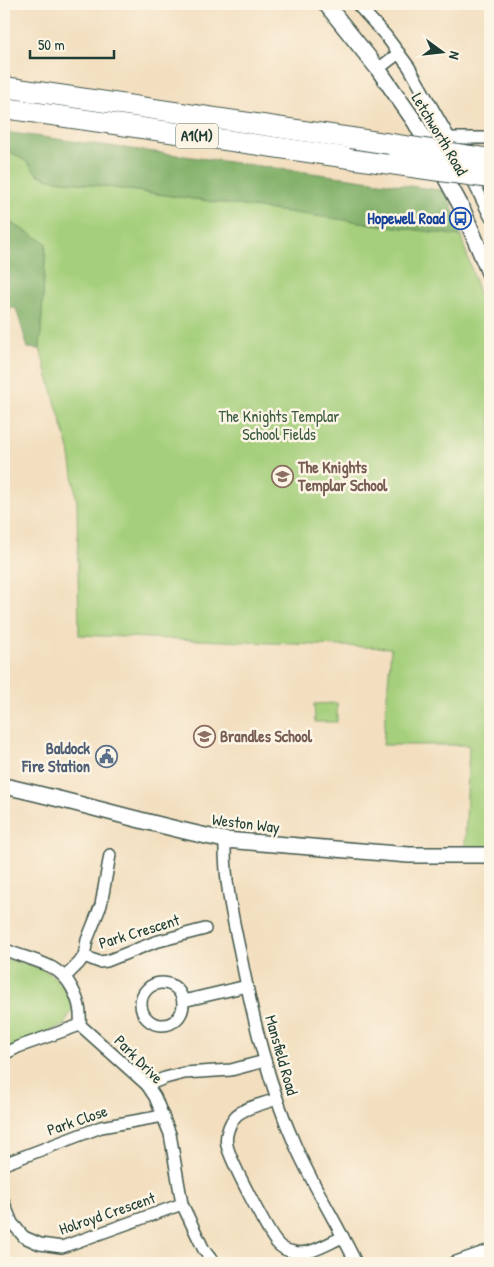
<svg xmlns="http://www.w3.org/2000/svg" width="494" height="1267" font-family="'Patrick Hand',sans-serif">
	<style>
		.green { fill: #a5cf7c; stroke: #628658 }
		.forest { fill: #84b26c; stroke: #527850 }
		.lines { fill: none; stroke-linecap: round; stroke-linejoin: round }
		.street-casing { stroke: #3f5549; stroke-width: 14 }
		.secondary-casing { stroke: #3f5549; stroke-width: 18 }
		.highway-casing { stroke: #3f5549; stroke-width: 22 }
		.street { stroke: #fff; stroke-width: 11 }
		.secondary { stroke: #fff; stroke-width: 15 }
		.highway { stroke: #fff; stroke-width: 20 }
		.highway-bridge-casing { stroke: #3f5549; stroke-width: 22; stroke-linecap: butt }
		.highway-bridge { stroke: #fff; stroke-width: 20 }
		.labels { text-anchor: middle; stroke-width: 5; stroke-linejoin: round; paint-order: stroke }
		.shield { fill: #fcf5e5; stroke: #617469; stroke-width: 1 }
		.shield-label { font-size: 15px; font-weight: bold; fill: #1f3d34 }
		.street-label { font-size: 16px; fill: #1f3d34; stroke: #fcf5e5 }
		.transit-label { font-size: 16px; font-weight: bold; fill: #164399; stroke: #fcf5e5; text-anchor: end }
		.park-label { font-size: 16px; fill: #3a5a42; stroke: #fcf5e5 }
		.education-label { font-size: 16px; font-weight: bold; fill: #785e54; stroke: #fcf5e5; text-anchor: start }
		.service-label { font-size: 16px; font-weight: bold; fill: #4e5e75; stroke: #fcf5e5; text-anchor: end }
	</style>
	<rect width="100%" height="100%" fill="#fcf5e5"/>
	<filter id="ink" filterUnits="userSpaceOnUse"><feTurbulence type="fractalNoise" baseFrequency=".02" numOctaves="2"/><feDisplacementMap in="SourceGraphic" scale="10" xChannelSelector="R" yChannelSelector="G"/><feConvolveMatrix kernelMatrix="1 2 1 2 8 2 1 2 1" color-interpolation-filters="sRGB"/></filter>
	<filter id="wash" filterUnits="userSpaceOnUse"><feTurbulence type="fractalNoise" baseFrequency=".0096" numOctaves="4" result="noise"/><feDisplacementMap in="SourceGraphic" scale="20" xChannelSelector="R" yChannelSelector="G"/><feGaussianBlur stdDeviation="1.12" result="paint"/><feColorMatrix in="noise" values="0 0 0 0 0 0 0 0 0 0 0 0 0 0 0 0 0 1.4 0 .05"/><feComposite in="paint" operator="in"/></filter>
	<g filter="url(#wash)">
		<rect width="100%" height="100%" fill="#f3dfc0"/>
		<g class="green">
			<path d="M4 148 27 162 37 174 49 179 461 236 490 329V847H465L469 745H383L391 648 79 635 77 502 69 449 40 349 46 243 4 219Z"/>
			<path d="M337 703V722H315L314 704Z"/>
			<path d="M4 958C22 963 48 967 60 983 66 990 69 999 73 1008L64 1025 4 1050Z"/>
		</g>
		<g class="forest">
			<path d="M4 132 447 191 461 236 49 179 37 174 27 162 4 148Z"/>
			<path d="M4 219 46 243 40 349 28 348 16 308H10L4 305Z"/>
		</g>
	</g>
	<g filter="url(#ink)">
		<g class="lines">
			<defs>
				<g id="street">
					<path d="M357 4 386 36 409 67 460 157"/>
					<path d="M378 69 399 53"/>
					<path d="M449 138H490"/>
					<path d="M469 173 490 216"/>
					<path d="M225 840C224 878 232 915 240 952 253 1018 268 1084 295 1145 313 1186 337 1223 356 1263"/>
					<path d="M4 949C29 961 58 961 72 988 79 1001 81 1011 80 1025L147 1085 155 1097 170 1134 182 1204 204 1250 214 1263"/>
					<path d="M84 956 87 940 101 905 110 855"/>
					<path d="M66 976 79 963 84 956 99 962 107 961 155 942 205 929"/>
					<circle cx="162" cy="1004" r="21"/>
					<path d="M183 1001 247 986"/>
					<path d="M4 1054 18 1047 80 1025"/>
					<path d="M147 1085 165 1078 184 1073 231 1070 265 1061"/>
					<path d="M277 1099C266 1103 242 1108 235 1117 229 1124 225 1136 227 1145 229 1158 268 1233 277 1243 281 1248 288 1251 294 1252 310 1256 328 1243 343 1237"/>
					<path d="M4 1164 101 1127 163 1116"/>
					<path d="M4 1203 12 1223 24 1237 40 1244 62 1247 182 1204"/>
					<path d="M453 1263 490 1250"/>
				</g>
				<g id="secondary">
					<path d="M326 4 378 69 415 122 462 208 490 275"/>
					<path d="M4 786C78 802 151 825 225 840L409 855H490"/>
				</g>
				<g id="highway">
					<path d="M4 87 351 138"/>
					<path d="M4 108 391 164"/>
				</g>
			</defs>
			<use href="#street" class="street-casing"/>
			<use href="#secondary" class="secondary-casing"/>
			<use href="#highway" class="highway-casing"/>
			<use href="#street" class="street"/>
			<use href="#secondary" class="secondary"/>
			<use href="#highway" class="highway"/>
			<defs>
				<g id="highway-bridge">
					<path d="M351 138 490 159"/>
					<path d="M391 164 490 178"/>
				</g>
			</defs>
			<use href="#highway-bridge" class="highway-bridge-casing"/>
			<use href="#highway-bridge" class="highway-bridge"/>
		</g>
	</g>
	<defs>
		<symbol id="bus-ring" viewBox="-11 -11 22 22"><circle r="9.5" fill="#fcf5e5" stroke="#1a4fb4" stroke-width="1.5"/><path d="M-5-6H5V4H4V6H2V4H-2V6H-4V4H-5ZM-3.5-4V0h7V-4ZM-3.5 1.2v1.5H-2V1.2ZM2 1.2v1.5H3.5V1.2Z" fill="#1a4fb4"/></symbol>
		<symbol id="school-ring" viewBox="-11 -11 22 22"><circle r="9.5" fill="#fcf5e5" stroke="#8d6e63" stroke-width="1.5"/><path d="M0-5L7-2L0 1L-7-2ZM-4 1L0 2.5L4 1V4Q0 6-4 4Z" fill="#8d6e63"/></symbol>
		<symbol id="civic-ring" viewBox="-11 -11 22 22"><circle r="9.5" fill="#fcf5e5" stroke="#5c6f8a" stroke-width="1.5"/><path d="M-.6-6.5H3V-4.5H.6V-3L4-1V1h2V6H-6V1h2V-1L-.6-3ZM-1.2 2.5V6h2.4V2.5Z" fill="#5c6f8a"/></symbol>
	</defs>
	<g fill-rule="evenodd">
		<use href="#bus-ring" x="448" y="206" width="25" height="25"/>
		<use href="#school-ring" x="270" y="464" width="25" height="25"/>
		<use href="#school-ring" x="192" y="724" width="25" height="25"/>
		<use href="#civic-ring" x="94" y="744" width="25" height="25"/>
	</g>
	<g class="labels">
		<rect class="shield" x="176" y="123.5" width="42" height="25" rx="4"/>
		<g class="shield-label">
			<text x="197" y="141">A1(M)</text>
		</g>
		<g class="street-label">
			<text transform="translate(440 134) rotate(59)" y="6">Letchworth Road</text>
			<text transform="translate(246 823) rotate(7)" y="6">Weston Way</text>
			<text transform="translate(139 931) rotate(-17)" y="6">Park Crescent</text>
			<text transform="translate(282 1055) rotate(74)" y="6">Mansfield Road</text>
			<text transform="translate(139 1059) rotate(45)" y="6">Park Drive</text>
			<text transform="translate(77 1120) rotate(-19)" y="6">Park Close</text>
			<text transform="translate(107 1213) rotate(-19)" y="6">Holroyd Crescent</text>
		</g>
		<g class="transit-label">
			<text x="445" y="224">Hopewell Road</text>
		</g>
		<g class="park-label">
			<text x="279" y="422">The Knights Templar<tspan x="279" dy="18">School Fields</tspan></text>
		</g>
		<g class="education-label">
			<text x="298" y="473">The Knights<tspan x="298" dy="18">Templar School</tspan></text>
			<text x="220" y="742">Brandles School</text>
		</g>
		<g class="service-label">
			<text x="90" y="754">Baldock<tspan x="90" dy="18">Fire Station</tspan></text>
		</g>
	</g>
	<rect width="494" height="1267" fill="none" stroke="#fcf5e5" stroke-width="20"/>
	<g transform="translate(442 52) rotate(105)" stroke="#fcf5e5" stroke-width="4" paint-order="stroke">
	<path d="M0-4L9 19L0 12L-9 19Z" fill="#1f3d34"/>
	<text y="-8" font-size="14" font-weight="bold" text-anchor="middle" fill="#1f3d34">N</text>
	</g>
	<path d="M30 50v8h84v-8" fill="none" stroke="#1f3d34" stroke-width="2.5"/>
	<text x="38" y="50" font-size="15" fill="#1f3d34" stroke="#fcf5e5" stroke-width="4" paint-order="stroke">50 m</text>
</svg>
